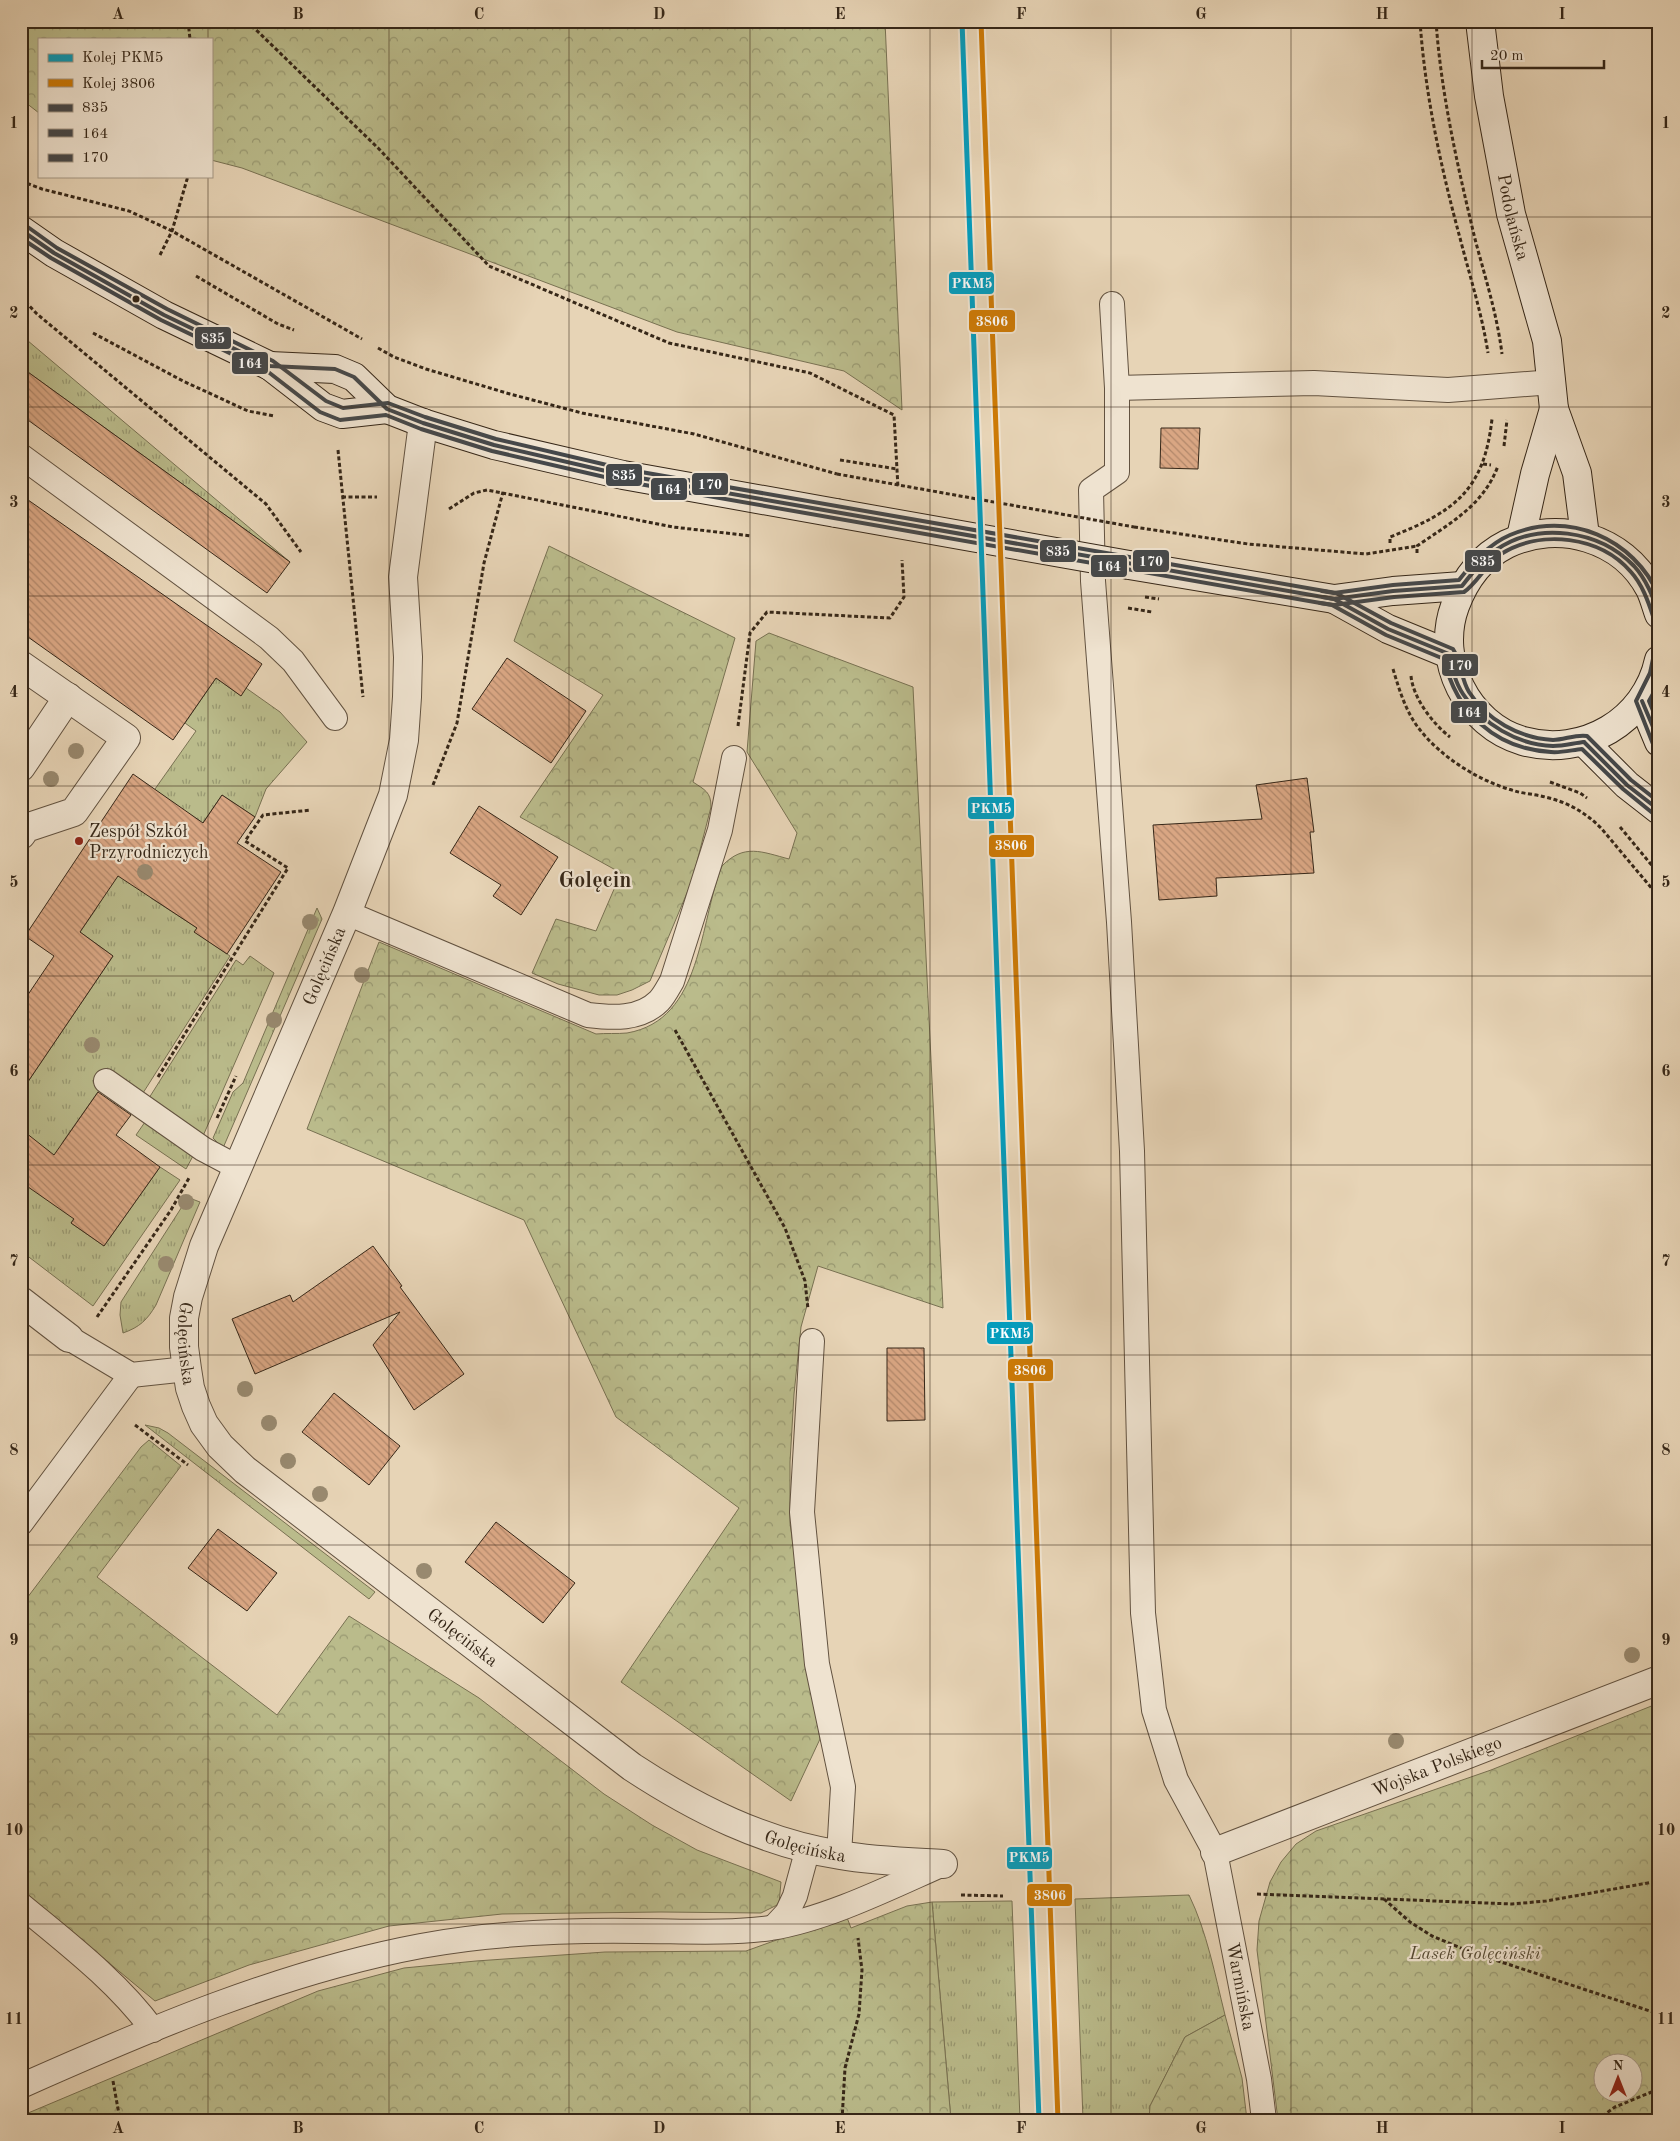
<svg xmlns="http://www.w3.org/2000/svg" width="1680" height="2141" font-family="'Old Standard TT',serif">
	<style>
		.grass { fill: url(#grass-tufts); stroke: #787152 }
		.forest { fill: url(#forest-crowns); stroke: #787152; fill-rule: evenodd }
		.building { fill: url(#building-back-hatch); stroke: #362718 }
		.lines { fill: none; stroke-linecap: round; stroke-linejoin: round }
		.lane-casing { stroke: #625240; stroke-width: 26 }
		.street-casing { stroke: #625240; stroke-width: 30 }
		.secondary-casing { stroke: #362718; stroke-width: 30 }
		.path { stroke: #362718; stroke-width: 3; stroke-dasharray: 4 2.5; stroke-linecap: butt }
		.lane { stroke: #efe3d0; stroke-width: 24 }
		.street { stroke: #efe3d0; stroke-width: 28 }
		.secondary { stroke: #efe3d0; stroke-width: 28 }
		.secondary-bridge-casing { stroke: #362718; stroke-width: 30; stroke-linecap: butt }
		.path-bridge { stroke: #362718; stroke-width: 3; stroke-dasharray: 4 2.5; stroke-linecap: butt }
		.secondary-bridge { stroke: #efe3d0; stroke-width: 28 }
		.bus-1-casing { stroke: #efe3d0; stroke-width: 8 }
		.bus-2-casing { stroke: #efe3d0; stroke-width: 8 }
		.bus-3-casing { stroke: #efe3d0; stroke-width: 8 }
		.bus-1 { stroke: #45484a; stroke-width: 4 }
		.bus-2 { stroke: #45484a; stroke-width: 4 }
		.bus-3 { stroke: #45484a; stroke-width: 4 }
		.rail-1-casing { stroke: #efe3d0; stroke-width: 9 }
		.rail-2-casing { stroke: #efe3d0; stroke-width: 9 }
		.rail-1 { stroke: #059cbc; stroke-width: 5 }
		.rail-2 { stroke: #cd7a06; stroke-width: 5 }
		.tree { fill: #98896f }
		.grid { fill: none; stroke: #362718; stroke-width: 1; stroke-opacity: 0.55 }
		.bus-dot { fill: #362718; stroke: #efe3d0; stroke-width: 2 }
		.poi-dot { fill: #8f2418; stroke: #efe3d0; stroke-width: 2 }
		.labels { text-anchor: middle; stroke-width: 4.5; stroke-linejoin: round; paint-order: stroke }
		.street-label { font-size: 18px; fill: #362718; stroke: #efe3d0 }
		.poi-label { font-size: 18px; fill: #362718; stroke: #efe3d0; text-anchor: start }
		.park-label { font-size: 18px; font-style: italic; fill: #574c35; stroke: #efe3d0 }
		.district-label { font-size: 22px; font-weight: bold; fill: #362718; stroke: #efe3d0 }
		.line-badge { stroke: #efe3d0; stroke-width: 2 }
		.badge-label { font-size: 14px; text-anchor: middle; font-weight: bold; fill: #fff }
		.neatline { fill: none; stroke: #362718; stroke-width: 2 }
		.grid-label { font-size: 16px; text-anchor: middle; font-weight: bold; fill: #362718 }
	</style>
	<defs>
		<pattern id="grass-tufts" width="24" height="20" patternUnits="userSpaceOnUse" patternTransform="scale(1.25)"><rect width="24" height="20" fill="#babb8b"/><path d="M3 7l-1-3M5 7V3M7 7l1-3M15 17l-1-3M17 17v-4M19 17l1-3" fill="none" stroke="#989871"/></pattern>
		<pattern id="forest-crowns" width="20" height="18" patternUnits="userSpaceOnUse" patternTransform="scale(1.25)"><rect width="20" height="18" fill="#babb8b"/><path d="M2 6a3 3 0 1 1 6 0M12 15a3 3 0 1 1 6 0" fill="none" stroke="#989871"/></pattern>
		<pattern id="building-back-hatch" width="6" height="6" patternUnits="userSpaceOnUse" patternTransform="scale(1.25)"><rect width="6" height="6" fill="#d9a683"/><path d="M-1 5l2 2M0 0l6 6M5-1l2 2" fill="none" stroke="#b1876a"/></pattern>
	</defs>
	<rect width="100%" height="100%" fill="#e7d4b6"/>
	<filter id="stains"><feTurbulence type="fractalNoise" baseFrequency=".004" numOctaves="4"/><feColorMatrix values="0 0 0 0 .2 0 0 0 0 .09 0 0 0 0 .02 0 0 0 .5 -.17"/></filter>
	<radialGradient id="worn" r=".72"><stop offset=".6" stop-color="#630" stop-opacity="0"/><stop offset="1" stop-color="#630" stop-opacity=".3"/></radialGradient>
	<g class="grass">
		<path d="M21 335 290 562 21 367Z"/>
		<path d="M216 678 240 695 246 688 280 712 307 742 266 789 255 817 222 795 151 898 197 928 195 932 230 956 143 1093 112 1072 62 1143 74 1218 71 1223 104 1246 160 1167 180 1180 93 1306 21 1251V1092L113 956 80 932 96 909 155 789 196 731 185 723Z"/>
		<path d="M317 908 322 919 223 1148 213 1138 233 1092 243 1083Z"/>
		<path d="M250 956 274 973 203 1136 149 1098 236 960 243 965Z"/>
		<path d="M145 1122 193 1156 186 1169 136 1135Z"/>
		<path d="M192 1199 200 1202 156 1305C147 1320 140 1327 123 1333L120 1315 121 1302 185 1202Z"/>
		<path d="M145 1425 159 1428 168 1433 375 1592 369 1599Z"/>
		<path d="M1189 1895C1207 1932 1215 1975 1225 2015L1185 2037 1150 2106 1149 2120H1083L1075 1899Z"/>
		<path d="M1012 1901 1020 2120H951L932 1902Z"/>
	</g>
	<g class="forest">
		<path d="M21 21H885L902 410 844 371 677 332 242 168 211 160V39H39V113L21 99Z"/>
		<path d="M549 546 735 638 693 782C705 790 711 792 711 807L692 881 650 981 632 990 617 995H599L558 984 532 973 556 919 596 931 621 873 520 817 603 695 514 641Z"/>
		<path d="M769 633 913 687 943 1308 818 1266 801 1327 794 1394 790 1462V1523L820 1739 791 1801 621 1682 739 1508 616 1417 524 1220 307 1129 379 942 596 1034C606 1033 617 1034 627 1033 703 1020 699 922 722 866 744 843 762 852 789 859L797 833 747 752 756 641Z"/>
		<path d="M149 1440 181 1466 97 1577 277 1715 349 1616 479 1698 604 1794 652 1825 697 1850 781 1882 779 1904 761 1913 661 1912 502 1914 389 1926 249 1965 155 2001 21 1890V1606L141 1447Z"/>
		<path d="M1659 1703V2120H1278L1257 1950 1259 1921 1270 1882 1281 1862 1296 1844 1316 1831 1491 1770ZM1602 2064H1632V2094H1602Z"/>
		<path d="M932 1902 951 2120H21V2116L318 1991 404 1968 476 1961 605 1952 746 1951 846 1915 851 1928 907 1906Z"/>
		<path d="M1225 2015 1242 2078 1247 2120H1149L1150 2106 1185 2037Z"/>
	</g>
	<g class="building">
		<path d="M21 367 290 562 267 593 21 415Z"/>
		<path d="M1161 428H1200L1198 469 1160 468Z"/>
		<path d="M21 495 262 664 241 696 216 678 173 740 21 632Z"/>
		<path d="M507 658 586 711 551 763 472 709Z"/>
		<path d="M133 774 203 823 222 795 255 817 237 843 281 872 227 954 194 932 197 928 118 876 80 932 113 956 21 1092V1005L54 956 25 936Z"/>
		<path d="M1307 778 1314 832H1310L1314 873 1216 878 1217 896 1159 900 1153 825 1262 819 1256 785Z"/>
		<path d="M479 806 558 857 521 915 493 896 501 885 450 853Z"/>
		<path d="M98 1092 131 1115 116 1135 160 1167 104 1246 71 1223 74 1219 21 1182V1129L54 1155Z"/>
		<path d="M373 1246 402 1286 400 1287 464 1374 414 1410 373 1345 400 1312 255 1374 232 1319 290 1295 293 1302Z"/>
		<path d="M887 1348H924L925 1420 887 1421Z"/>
		<path d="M334 1393 400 1446 369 1485 302 1432Z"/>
		<path d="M496 1522 575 1583 543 1623 465 1562Z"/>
		<path d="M218 1529 277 1573 247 1611 188 1568Z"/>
	</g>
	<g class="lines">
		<defs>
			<g id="lane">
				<path id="s1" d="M1112 304 1117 388V472L1091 490 1093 581 1119 922 1132 1151 1143 1613 1154 1710 1176 1780 1215 1852 1259 2079 1264 2120"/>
				<path d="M1117 388 1314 383 1448 390 1553 382"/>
				<path d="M21 456 269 638 293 661 335 718"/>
				<path d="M347 913 588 1015C612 1018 640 1020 659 1001 664 996 668 988 672 981L720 830 734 758"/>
				<path d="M106 1081 203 1149 237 1167"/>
				<path d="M69 1338 131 1375 187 1369"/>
				<path d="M812 1341 802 1512 817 1664 843 1787 839 1855"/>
				<path d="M21 1523 131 1375"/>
				<path d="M21 1905C68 1944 117 1981 153 2030"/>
				<path d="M774 1927 787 1913 795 1896 808 1848"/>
				<path d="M21 2086C149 2029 282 1972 421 1946 491 1933 565 1930 637 1931 682 1931 726 1934 771 1928 827 1919 891 1887 943 1864"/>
			</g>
			<g id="street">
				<path id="s2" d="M423 423 403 577 408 657 407 697 404 740 393 795 347 913 204 1246 188 1297 184 1318V1347L187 1369 190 1388 196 1406 204 1424 220 1446 245 1470 632 1767C696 1809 764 1843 840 1855 874 1861 909 1862 943 1864"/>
				<path d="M21 665 126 738 74 812 26 828 21 835"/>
				<path d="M21 767 68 697"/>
				<path d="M21 1301 69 1338"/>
				<path id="s3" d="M1215 1852 1659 1680"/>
			</g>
			<g id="secondary">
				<path id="s4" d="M1480 21 1489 96 1511 214 1547 341 1554 409 1577 473 1585 536"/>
				<path d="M21 230 54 253 164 315 270 366 323 407 342 414 387 409"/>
				<path d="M270 366 335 369 354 377 387 409 423 423 494 445 623 475 836 513"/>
				<path d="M1521 537 1535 474 1554 409"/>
				<path d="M1129 565 1334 599 1393 591 1462 586"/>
				<path d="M1334 599 1388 629 1449 654"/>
				<path d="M1659 614C1656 606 1654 597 1650 589 1623 538 1559 519 1507 544 1481 557 1465 579 1455 606 1435 660 1467 725 1523 741 1583 758 1646 721 1659 660"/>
				<path d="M1642 701 1659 742"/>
				<path d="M1584 742 1627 785 1659 810"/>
			</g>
		</defs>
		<use href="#lane" class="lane-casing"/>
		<use href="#street" class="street-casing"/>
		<use href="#secondary" class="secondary-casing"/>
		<g class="path">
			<path d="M188 21 190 39"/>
			<path d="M247 21 379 149 489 266 669 343 810 373 894 415 898 488"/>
			<path d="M1420 21C1425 94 1441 168 1460 238 1470 277 1482 314 1488 353"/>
			<path d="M1436 21C1441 94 1458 168 1475 239 1485 277 1497 314 1502 354"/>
			<path d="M21 181 42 189 129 211 172 231 362 339"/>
			<path d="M160 255 172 231 188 176"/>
			<path d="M196 276 278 324 294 330"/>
			<path d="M21 297 37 314 266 504 301 552"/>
			<path d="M93 333 183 381 248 411 274 416"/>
			<path d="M378 348 394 357 426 369 510 394 582 413 694 434 837 474"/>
			<path d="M1504 446 1507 420"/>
			<path d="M338 450 363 697"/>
			<path d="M840 460 897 469"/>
			<path d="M1483 464 1491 465"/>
			<path d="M342 497H377"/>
			<path d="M449 509 474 493 487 490 673 527 751 536"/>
			<path d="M1134 527 1248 544 1366 554 1417 546"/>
			<path d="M1390 543V537C1454 512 1484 491 1492 419"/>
			<path d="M1417 553V546C1450 523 1483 506 1498 466"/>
			<path d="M1128 608 1152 612"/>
			<path d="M1393 669C1399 689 1405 709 1417 726 1439 756 1478 781 1515 791 1524 794 1535 794 1545 797 1567 802 1585 812 1601 828L1659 897"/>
			<path d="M1411 676C1413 698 1433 724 1450 737"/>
			<path d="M738 726 750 633 767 612 890 618 904 597 902 560"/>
			<path d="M1550 782 1580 793 1587 798"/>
			<path d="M433 785 457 723 484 563 503 492"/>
			<path d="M1620 827 1659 874"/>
			<path d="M675 1030 785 1228 805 1281 808 1309"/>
			<path d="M158 1077 288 868 245 841 263 815 311 810"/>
			<path d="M217 1118 236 1076"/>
			<path d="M97 1317 171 1210 189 1178"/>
			<path d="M135 1425 188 1465"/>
			<path d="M1257 1894 1512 1904 1546 1901 1659 1881"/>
			<path d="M961 1895 1003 1896"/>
			<path d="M1384 1899 1410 1922 1432 1936 1468 1951 1659 2014"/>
			<path d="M113 2081 120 2120"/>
			<path d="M842 2120 845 2068 859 2014 862 1970 858 1938"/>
			<path d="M1597 2120 1615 2107 1659 2089"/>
		</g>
		<use href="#lane" class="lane"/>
		<use href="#street" class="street"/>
		<use href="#secondary" class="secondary"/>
		<defs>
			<path id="secondary-bridge" d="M836 513 1129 565"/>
		</defs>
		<use href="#secondary-bridge" class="secondary-bridge-casing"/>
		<g class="path-bridge">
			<path d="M837 474 1134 527"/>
			<path d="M1145 597 1159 599"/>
		</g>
		<use href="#secondary-bridge" class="secondary-bridge"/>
		<defs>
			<g id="bus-1">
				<path d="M21 230 54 253 164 315 270 366 335 369 354 377 387 409 423 423 494 445 623 475 1334 599 1393 591 1462 586C1472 573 1483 559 1496 550 1538 521 1599 530 1634 566 1646 579 1653 597 1659 613"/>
				<path d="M1323 597 1334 599 1388 629 1449 654"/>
				<path d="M1449 654C1452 668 1455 682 1463 694 1482 724 1518 745 1553 746 1564 746 1574 743 1584 742"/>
				<path d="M1642 701 1659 741"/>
				<path d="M1584 742 1627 785 1659 810"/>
			</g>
			<g id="bus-2">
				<path d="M21 238 51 258 161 320 267 371 320 412 340 420 386 415 421 429 492 451 622 481 1332 605 1386 635 1444 659C1456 712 1495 749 1551 752 1561 753 1572 750 1582 749L1623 789 1655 815"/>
				<path d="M1320 603 1334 605 1394 597 1464 592C1477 583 1486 564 1501 554 1541 529 1600 536 1631 572 1642 584 1648 601 1653 616"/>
				<path d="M1653 659 1650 673 1636 701 1653 744"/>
			</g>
			<g id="bus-3">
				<path d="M25 225 57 248 167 309 273 361 326 401 343 408 388 403 425 417 496 439 624 469 1336 593 1391 623 1453 649C1461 661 1461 679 1469 692 1487 720 1519 738 1553 740 1564 740 1576 734 1587 736L1631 780 1659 802"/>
				<path d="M1322 591 1334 593 1393 585 1459 580C1473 562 1489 544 1510 535 1568 510 1634 538 1659 596"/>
				<path d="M1659 683 1649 701 1659 725"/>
			</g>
		</defs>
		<use href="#bus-1" class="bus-1-casing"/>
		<use href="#bus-2" class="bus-2-casing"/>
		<use href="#bus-3" class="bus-3-casing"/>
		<use href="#bus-1" class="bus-1"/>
		<use href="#bus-2" class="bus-2"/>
		<use href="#bus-3" class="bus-3"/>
		<defs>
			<path id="rail-1" d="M962 21 1039 2120"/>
			<path id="rail-2" d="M981 21 1058 2120"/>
		</defs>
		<use href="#rail-1" class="rail-1-casing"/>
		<use href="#rail-2" class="rail-2-casing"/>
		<use href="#rail-1" class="rail-1"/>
		<use href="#rail-2" class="rail-2"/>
	</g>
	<g class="tree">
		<circle cx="76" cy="751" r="8"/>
		<circle cx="51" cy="779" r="8"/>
		<circle cx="145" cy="872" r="8"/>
		<circle cx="310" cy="922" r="8"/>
		<circle cx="362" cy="975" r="8"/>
		<circle cx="274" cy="1020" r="8"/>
		<circle cx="92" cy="1045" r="8"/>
		<circle cx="186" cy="1202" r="8"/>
		<circle cx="166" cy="1264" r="8"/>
		<circle cx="245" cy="1389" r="8"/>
		<circle cx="269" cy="1423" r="8"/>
		<circle cx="288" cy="1461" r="8"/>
		<circle cx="320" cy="1494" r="8"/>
		<circle cx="424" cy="1571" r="8"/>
		<circle cx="1632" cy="1655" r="8"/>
		<circle cx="1396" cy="1741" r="8"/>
	</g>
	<path class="grid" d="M208 21V39M389 21V2120M569 21V2120M750 21V2120M930 21V2120M1111 21V2120M1291 21V2120M1472 21V2120M208 176V2120M21 217H1659M21 407H1659M21 596H1659M21 786H1659M21 976H1659M21 1165H1659M21 1355H1659M21 1545H1659M21 1734H1659M21 1924H1659"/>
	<circle class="bus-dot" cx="136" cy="299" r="4.5"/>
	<circle class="poi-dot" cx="79" cy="841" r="5"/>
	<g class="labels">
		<g class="street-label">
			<text dy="6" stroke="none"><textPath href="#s4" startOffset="199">Podolańska</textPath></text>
			<text transform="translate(324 966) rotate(-67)" y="6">Golęcińska</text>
			<text dy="6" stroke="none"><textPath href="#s2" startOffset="964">Golęcińska</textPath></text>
			<text dy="6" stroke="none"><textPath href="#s2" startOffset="1384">Golęcińska</textPath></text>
			<text dy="6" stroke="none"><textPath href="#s3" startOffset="238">Wojska Polskiego</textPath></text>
			<text dy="6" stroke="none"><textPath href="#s2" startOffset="1789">Golęcińska</textPath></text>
			<text dy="6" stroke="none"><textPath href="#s1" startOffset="1714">Warmińska</textPath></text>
		</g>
		<g class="poi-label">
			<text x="89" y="837">Zespół Szkół<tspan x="89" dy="21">Przyrodniczych</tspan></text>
		</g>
		<g class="park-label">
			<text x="1475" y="1959">Lasek Golęciński</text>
		</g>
		<g class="district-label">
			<text x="595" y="887">Golęcin</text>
		</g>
	</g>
	<g class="line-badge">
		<rect x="948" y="271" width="47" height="24" rx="5" fill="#059cbc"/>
		<rect x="968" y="309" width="48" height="24" rx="5" fill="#cd7a06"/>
		<rect x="194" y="326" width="38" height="24" rx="5" fill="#45484a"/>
		<rect x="231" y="351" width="38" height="24" rx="5" fill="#45484a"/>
		<rect x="605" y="463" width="38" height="24" rx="5" fill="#45484a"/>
		<rect x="691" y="472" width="38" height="24" rx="5" fill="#45484a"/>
		<rect x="650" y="477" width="38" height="24" rx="5" fill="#45484a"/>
		<rect x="1039" y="539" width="38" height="24" rx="5" fill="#45484a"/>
		<rect x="1132" y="549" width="38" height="24" rx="5" fill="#45484a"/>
		<rect x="1464" y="549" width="38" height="24" rx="5" fill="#45484a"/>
		<rect x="1090" y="554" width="38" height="24" rx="5" fill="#45484a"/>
		<rect x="1441" y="653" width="38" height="24" rx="5" fill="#45484a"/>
		<rect x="1450" y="700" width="38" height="24" rx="5" fill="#45484a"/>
		<rect x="967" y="796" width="48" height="24" rx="5" fill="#059cbc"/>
		<rect x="988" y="834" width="47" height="24" rx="5" fill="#cd7a06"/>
		<rect x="986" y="1321" width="48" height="24" rx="5" fill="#059cbc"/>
		<rect x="1007" y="1358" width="47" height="24" rx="5" fill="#cd7a06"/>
		<rect x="1006" y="1846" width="47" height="24" rx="5" fill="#059cbc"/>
		<rect x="1026" y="1883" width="47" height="24" rx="5" fill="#cd7a06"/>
	</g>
	<g class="badge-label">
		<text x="972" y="288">PKM5</text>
		<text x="992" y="326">3806</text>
		<text x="213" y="343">835</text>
		<text x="250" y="368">164</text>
		<text x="624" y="480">835</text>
		<text x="710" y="489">170</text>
		<text x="669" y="494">164</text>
		<text x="1058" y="556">835</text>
		<text x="1151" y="566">170</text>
		<text x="1483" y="566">835</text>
		<text x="1109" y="571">164</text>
		<text x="1460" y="670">170</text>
		<text x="1469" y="717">164</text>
		<text x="991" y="813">PKM5</text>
		<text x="1011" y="850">3806</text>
		<text x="1010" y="1338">PKM5</text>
		<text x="1030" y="1375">3806</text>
		<text x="1029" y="1862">PKM5</text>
		<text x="1050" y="1900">3806</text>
	</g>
	<rect width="1680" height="2141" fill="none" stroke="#e7d4b6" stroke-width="55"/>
	<rect x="38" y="38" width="175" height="140" fill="#efe3d0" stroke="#a59886"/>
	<rect x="48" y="54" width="25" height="8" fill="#059cbc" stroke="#a59886"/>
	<text x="82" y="62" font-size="15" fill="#362718">Kolej PKM5</text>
	<rect x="48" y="79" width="25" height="8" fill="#cd7a06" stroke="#a59886"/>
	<text x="82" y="88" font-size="15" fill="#362718">Kolej 3806</text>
	<rect x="48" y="104" width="25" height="8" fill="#45484a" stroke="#a59886"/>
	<text x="82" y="112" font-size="15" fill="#362718">835</text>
	<rect x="48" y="129" width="25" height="8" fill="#45484a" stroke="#a59886"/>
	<text x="82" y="138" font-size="15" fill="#362718">164</text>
	<rect x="48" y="154" width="25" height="8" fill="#45484a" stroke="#a59886"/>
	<text x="82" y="162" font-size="15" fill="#362718">170</text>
	<g transform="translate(1618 2078)"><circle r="24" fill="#efe3d0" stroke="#a59886"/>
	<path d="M0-4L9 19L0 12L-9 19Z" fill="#8f2418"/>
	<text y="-8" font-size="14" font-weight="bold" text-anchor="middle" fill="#362718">N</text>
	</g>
	<path d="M1482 60v8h122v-8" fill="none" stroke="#362718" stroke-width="2.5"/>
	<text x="1490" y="60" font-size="15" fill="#362718" stroke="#efe3d0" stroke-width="4" paint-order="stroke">20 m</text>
	<rect x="28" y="28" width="1624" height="2086" class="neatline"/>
	<g class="grid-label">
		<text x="118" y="19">A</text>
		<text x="298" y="19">B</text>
		<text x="479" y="19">C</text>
		<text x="659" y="19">D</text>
		<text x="840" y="19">E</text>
		<text x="1021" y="19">F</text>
		<text x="1201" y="19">G</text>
		<text x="1382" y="19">H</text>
		<text x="1562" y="19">I</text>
		<text x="14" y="128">1</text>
		<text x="1666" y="128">1</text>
		<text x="14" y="318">2</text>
		<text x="1666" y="318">2</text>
		<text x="14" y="507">3</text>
		<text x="1666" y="507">3</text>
		<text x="14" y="697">4</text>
		<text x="1666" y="697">4</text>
		<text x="14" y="887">5</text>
		<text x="1666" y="887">5</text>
		<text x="14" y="1076">6</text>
		<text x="1666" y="1076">6</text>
		<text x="14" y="1266">7</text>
		<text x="1666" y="1266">7</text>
		<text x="14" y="1455">8</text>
		<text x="1666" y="1455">8</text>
		<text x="14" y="1645">9</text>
		<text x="1666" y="1645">9</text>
		<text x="14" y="1835">10</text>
		<text x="1666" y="1835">10</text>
		<text x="14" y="2024">11</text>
		<text x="1666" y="2024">11</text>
		<text x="118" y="2133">A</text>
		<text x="298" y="2133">B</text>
		<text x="479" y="2133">C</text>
		<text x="659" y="2133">D</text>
		<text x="840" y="2133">E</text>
		<text x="1021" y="2133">F</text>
		<text x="1201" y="2133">G</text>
		<text x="1382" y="2133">H</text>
		<text x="1562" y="2133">I</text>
	</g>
	<rect width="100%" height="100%" filter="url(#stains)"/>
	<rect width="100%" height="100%" fill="url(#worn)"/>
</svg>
